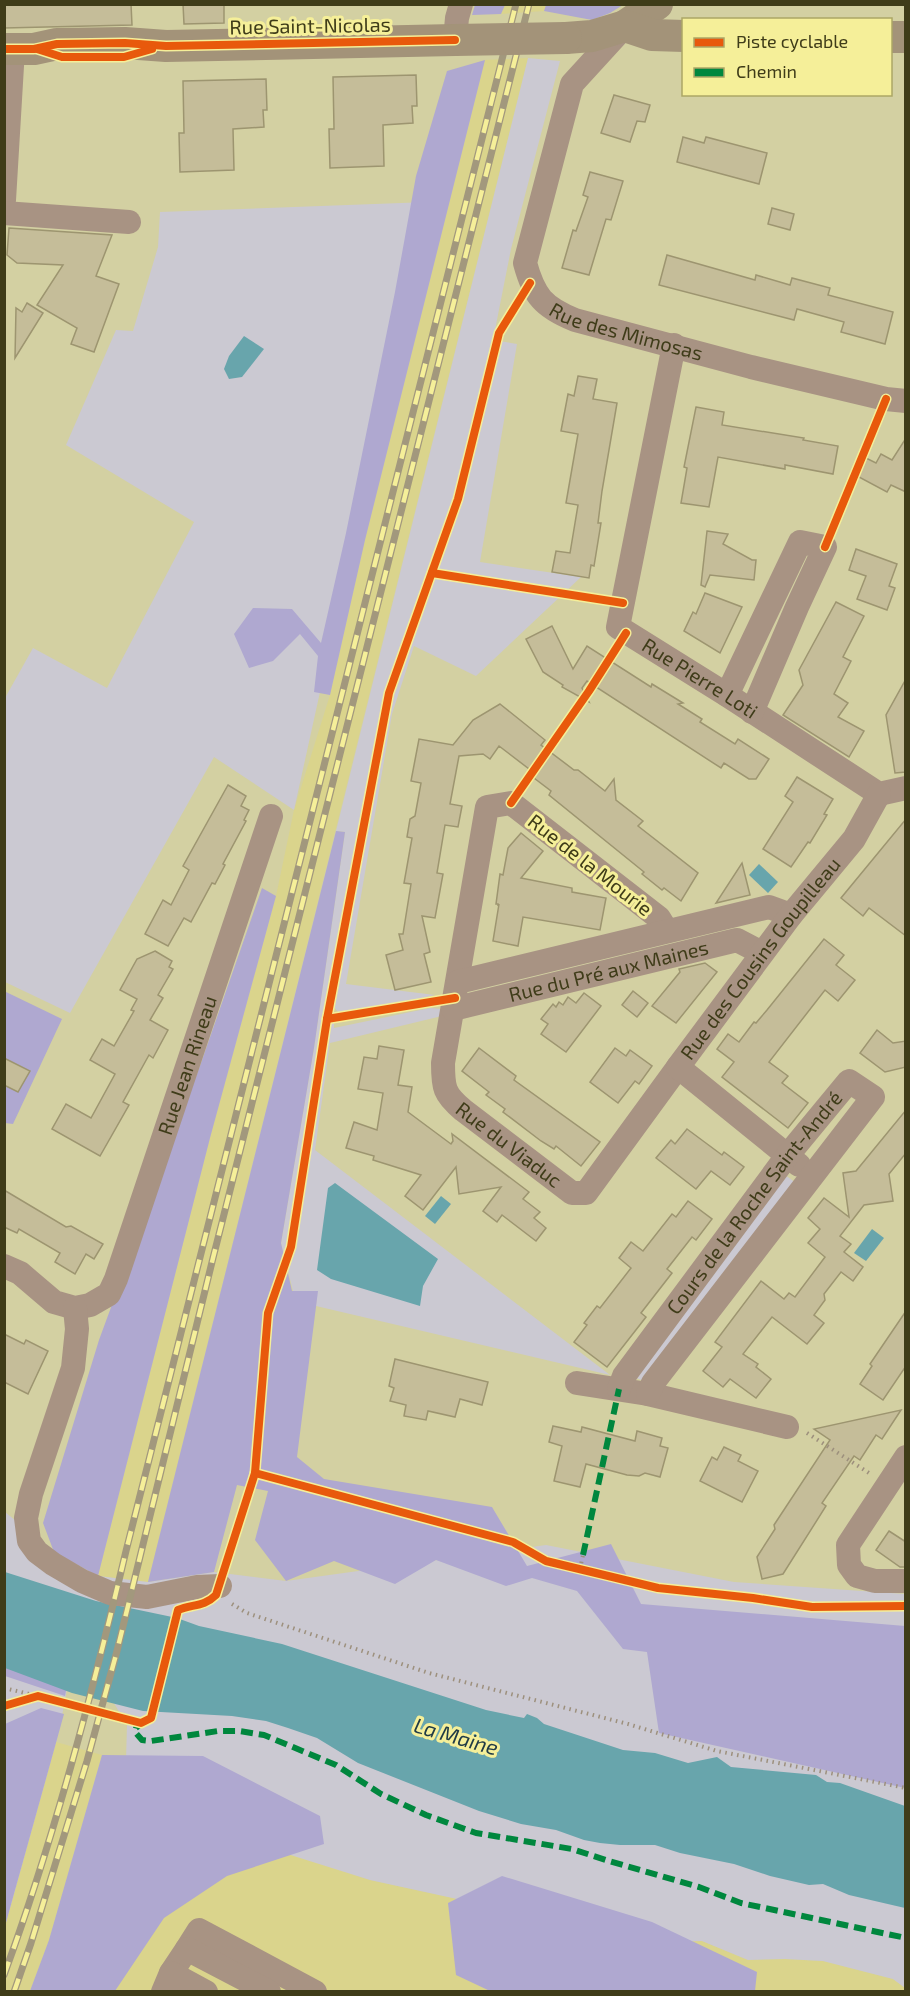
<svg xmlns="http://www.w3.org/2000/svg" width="910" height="1996" font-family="'Exo 2',sans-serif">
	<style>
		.built { fill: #dad48c }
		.green { fill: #cbc9d2 }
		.forest { fill: #afa8d0 }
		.water { fill: #68a5ac }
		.building { fill: #c5bd99; stroke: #9d9570; stroke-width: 1.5 }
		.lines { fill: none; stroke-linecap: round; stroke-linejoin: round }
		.path { stroke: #9d907d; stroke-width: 4; stroke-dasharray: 1.5 4.5; stroke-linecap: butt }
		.minor { stroke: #a89383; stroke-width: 24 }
		.major { stroke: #a39379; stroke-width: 32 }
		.rail-casing { stroke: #a2987d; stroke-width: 7 }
		.rail { stroke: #f5ef99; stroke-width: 4.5; stroke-dasharray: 14; stroke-linecap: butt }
		.major-bridge { stroke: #a39379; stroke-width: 32 }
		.quiet { stroke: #00873e; stroke-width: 6; stroke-dasharray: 12 6; stroke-linecap: butt }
		.cycleway-casing { stroke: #f5ef99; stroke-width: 11 }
		.cycleway { stroke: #e8590c; stroke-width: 8 }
		.labels { text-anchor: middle; stroke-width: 6; stroke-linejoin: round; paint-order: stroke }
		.street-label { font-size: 20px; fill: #3f3c19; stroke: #f5ef99 }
		.water-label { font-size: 21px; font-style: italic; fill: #203b46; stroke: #f5ef99 }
	</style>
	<rect width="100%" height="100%" fill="#d3d0a2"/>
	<g class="built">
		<path d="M505 5H546L544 11 501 14Z"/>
		<path d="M528 58 148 1582 98 1576 210 1138 276 896 294 810 330 695 365 540 485 60Z"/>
		<path d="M56 1742 102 1755 49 1940 30 1991 5 1992V1926Z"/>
		<path d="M125 1795 370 1880 522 1913 626 1943 702 1941 748 1960 785 1959 823 1961 893 1979 906 1988 905 1992H61Z"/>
	</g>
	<g class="green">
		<path d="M528 58 560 61 511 249 493 340 517 344 480 562 581 577 476 676 414 646 392 714 346 984 435 995 344 1015 339 1013 334 1007V1028L430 1008 442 1009V1016L330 1043 315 1150 610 1375 316 1306 317 1291H293L281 1243 314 1048 345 832 336 831Z"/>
		<path d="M428 202 294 810 214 757 70 1013 5 982V698L33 648 107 688 194 522 66 445 116 330 133 331 158 247 160 212Z"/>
		<path d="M785 1175 796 1183 646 1382 634 1377Z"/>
		<path d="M5 1512 54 1552 98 1576 148 1582 214 1572 286 1581 546 1545 734 1582 905 1594V1988L893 1979 823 1961 785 1959 748 1960 702 1941 626 1943 522 1913 370 1880 240 1839 125 1795 127 1725 78 1643C67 1676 65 1710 56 1742L5 1926Z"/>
	</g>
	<g class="forest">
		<path d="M475 5V4L505 5 501 14 472 15Z"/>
		<path d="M546 5H623L610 13 592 20 544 11Z"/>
		<path d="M485 60 365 540 330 695 314 692 318 656 300 634 273 661 249 668 234 634 253 608 292 609 321 643 346 533 395 292 416 176 447 71Z"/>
		<path d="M336 831 345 832 314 1048 281 1243 292 1291H318L297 1457 324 1479 492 1507 527 1566 611 1544 641 1604 905 1626V1788L659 1733 647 1652 623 1649 577 1591 532 1578 506 1586 436 1560 395 1584 334 1561 286 1581 255 1540 268 1491 237 1485 214 1572 148 1582Z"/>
		<path d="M262 888 276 896 210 1138 98 1576 54 1552 43 1523 99 1340 201 1063Z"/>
		<path d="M4 991 62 1019 13 1124 5 1123Z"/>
		<path d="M4 1660 67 1685 65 1696 5 1676Z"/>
		<path d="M41 1708 64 1714 5 1926V1724Z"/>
		<path d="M102 1755 203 1756 320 1816 324 1844 227 1876 164 1918 115 1991H30L49 1940Z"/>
		<path d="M502 1876 652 1922 757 1972 755 1991H490L456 1975 448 1903Z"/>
	</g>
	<g class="water">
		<path d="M244 336 264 349 242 377 229 379 224 369 229 356Z"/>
		<path d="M759 864 778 882 768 893 749 875Z"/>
		<path d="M335 1183 438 1259 423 1286 420 1306 331 1279 317 1270 328 1188Z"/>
		<path d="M441 1196 451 1204 435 1224 425 1216Z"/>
		<path d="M872 1229 884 1238 866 1261 854 1253Z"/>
		<path d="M5 1572 96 1601 177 1618 199 1626 282 1644 486 1710 524 1718 527 1714 537 1718 544 1724 623 1750 655 1753 688 1763 717 1757 731 1767 816 1775 827 1782 840 1783 905 1806V1908L849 1895 823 1884 809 1885 770 1876 734 1864 680 1853 655 1845H620L600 1843 584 1840 556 1830 521 1824 479 1811 358 1763 317 1738 288 1728 266 1721 232 1716 143 1711 72 1693 5 1668Z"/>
	</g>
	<g class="building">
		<path d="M4 4H131L132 25 4 28Z"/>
		<path d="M183 4H224V23L184 24Z"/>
		<path d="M416 75 417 106H412L413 123 383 125 384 166 330 168 329 129H334L333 77Z"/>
		<path d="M266 79 267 110H263L264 127 233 129 234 170 180 172 179 133H184L183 81Z"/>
		<path d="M614 95 650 105 645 122 637 121 630 142 601 133Z"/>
		<path d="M683 137 704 143 706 137 767 153 759 184 677 162Z"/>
		<path d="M590 172 623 181 611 220 606 219 589 275 562 268 573 230 576 231 588 197 583 195Z"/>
		<path d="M772 208 794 214 790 230 768 224Z"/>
		<path d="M9 228 112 235 96 276 119 284 94 352 71 344 77 328 37 305 63 265 17 263 7 255Z"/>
		<path d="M667 255 755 280 756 275 790 285 792 278 830 288 828 295 893 312 885 344 841 332 844 322 797 309 794 320 659 285Z"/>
		<path d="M27 303 43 313 15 358 16 308 22 312Z"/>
		<path d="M578 376 597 379 593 399 617 403 602 491 598 523H601L594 566 591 565 589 578 552 572 556 551 570 553 578 505 566 503 578 434 561 431 568 394 574 396Z"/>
		<path d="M696 407 724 412 722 425 804 438 803 440 838 446 833 474 785 465V469L718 457 709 507 681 503 687 468 684 467Z"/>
		<path d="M906 438V492L891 485 887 492 857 476 866 458 876 463 881 454 892 460Z"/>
		<path d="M707 531 728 534 723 544 752 560H756L754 580 710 575 705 587 701 585Z"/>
		<path d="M856 549 897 564 889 586 895 588 887 610 857 599 866 576 849 570Z"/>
		<path d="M705 593 742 607 720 653 684 631 693 612 696 614Z"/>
		<path d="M836 602 864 616 843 657 851 661 834 694 848 703 838 717 864 731 849 757 783 715 803 685 799 670Z"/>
		<path d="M552 626 573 669 587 646 651 687 652 684 683 703 678 704 702 719 700 722 735 744 738 739 769 759 756 779H749L724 763 721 768 587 681 582 688 589 702 562 687 563 685 543 672 526 639Z"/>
		<path d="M906 679V772L895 773 886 715Z"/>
		<path d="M500 704 545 740 541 745 574 770H578L605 791 614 779 616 800 643 821 638 826 698 873 681 901 664 888 662 890 642 874 644 872 549 795 551 791 530 775 533 772 499 746 490 759 483 754 459 756 450 804 462 806 458 827 445 825 437 873 443 874 435 918 422 916 430 952 424 954 431 982 395 990 386 955 403 950 399 934H403L411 884 404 883 412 838 407 837 410 819 415 816 421 783 411 781 419 739 453 745 473 720Z"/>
		<path d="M797 777 833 799 824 814 827 815 810 843 808 842 791 867 763 849 793 802 785 796Z"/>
		<path d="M228 785 246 796 241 806 249 810 244 820 246 821 223 864 225 865 215 884 212 883 191 922 184 918 168 946 145 934 163 900 171 905 189 870 183 866Z"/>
		<path d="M906 819V936L869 908 863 916 841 898Z"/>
		<path d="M521 833 543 851 521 878 572 888V892L606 898 600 930 523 917 518 946 493 941 499 904 498 906V904H496L500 874 503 875 508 848Z"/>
		<path d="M742 863 750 895 716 903Z"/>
		<path d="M824 939 844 955 836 965 855 980 838 1001 825 990 769 1062 788 1076 782 1083 808 1103 788 1128 722 1077 734 1062 717 1049 728 1034 739 1042 754 1022 756 1023 767 1010Z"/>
		<path d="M155 951 172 961 169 967 173 969 158 995 163 998 150 1020 168 1030 153 1058 149 1055 123 1102 129 1105 100 1156 52 1129 66 1104 91 1118 115 1074 90 1060 102 1039 114 1046 134 1011 131 1010 137 999 120 990 137 959Z"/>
		<path d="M705 963 717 972 676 1023 652 1006 680 972 679 969Z"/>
		<path d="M633 991 648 1003 637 1017 622 1005Z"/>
		<path d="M584 993 601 1006 566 1052 541 1034 548 1024 541 1019 553 1004 556 1007 559 1002 563 1005 568 997 576 1003Z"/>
		<path d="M877 1030 893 1043 906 1041V1067L885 1072 860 1053Z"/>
		<path d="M379 1046 404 1050 398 1085 412 1087 408 1112 451 1144 453 1141 452 1134 529 1192 523 1199 540 1212 534 1218 546 1228 536 1241 502 1215 497 1222 483 1211 501 1187 459 1194 456 1167 423 1210 405 1196 421 1175 373 1160 374 1156 346 1148 354 1122 377 1130 383 1093 358 1089 364 1057 377 1059Z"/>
		<path d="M479 1048 516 1076 514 1080 600 1142 581 1166 556 1146 554 1149 541 1141 503 1112 505 1109 486 1095 489 1092 462 1071Z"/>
		<path d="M615 1048 626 1056 630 1050 652 1066 639 1084 635 1081 618 1103 590 1082Z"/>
		<path d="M4 1058 30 1071 18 1092 4 1085Z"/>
		<path d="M906 1110V1153L889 1174 893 1201 864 1205 840 1236 851 1244 844 1252 863 1267 853 1281 841 1272 824 1294 825 1300 814 1315 824 1323 807 1344 772 1317 743 1354 758 1364 756 1367 771 1379 756 1398 730 1379 723 1387 703 1371 722 1347 715 1342 761 1281 784 1299 789 1293 795 1297 825 1257 808 1243 820 1229 808 1218 824 1198 849 1217 843 1173 856 1171Z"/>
		<path d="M687 1129 722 1155 724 1152 744 1167 730 1185 711 1171 696 1189 656 1158 671 1140 675 1144Z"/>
		<path d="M4 1190 66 1227 71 1226 103 1244 94 1259 86 1254 75 1274 55 1262 60 1253 19 1229 17 1233 4 1227Z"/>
		<path d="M688 1201 712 1219 696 1240 692 1237 667 1269 672 1273 641 1313 646 1317 607 1367 574 1342 587 1325 584 1323 597 1306 600 1308 631 1268 619 1258 631 1242 643 1251 672 1214 676 1217Z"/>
		<path d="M906 1311V1366L883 1400 860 1384 872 1366 870 1364Z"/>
		<path d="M4 1334 24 1344 26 1340 48 1351 28 1394 4 1382Z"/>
		<path d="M395 1359 488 1382 482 1405 460 1399 455 1417 428 1411 426 1420 404 1416 406 1405 390 1401 394 1388 389 1386Z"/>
		<path d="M901 1410 882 1439 876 1435 860 1460 854 1456 822 1503 826 1506 783 1574 762 1579 757 1557 775 1529 774 1525 830 1440 814 1429Z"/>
		<path d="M553 1426 581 1432 582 1427 635 1441 637 1431 662 1438 660 1446 668 1448 660 1477 645 1473 639 1476 627 1475 586 1464 580 1487 554 1481 562 1446 549 1442Z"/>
		<path d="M724 1447 741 1455 738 1461 758 1471 742 1502 700 1481 712 1457 717 1460Z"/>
		<path d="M889 1531 906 1542V1567H900L876 1550Z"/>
	</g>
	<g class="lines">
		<g class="path">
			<path d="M807 1433 869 1473"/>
			<path d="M580 1569 583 1555"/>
			<path d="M232 1604 247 1613 429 1673 628 1724 717 1751 906 1788"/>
			<path d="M4 1688 38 1696"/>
		</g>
		<g class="minor">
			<path id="s1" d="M625 26 572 84 525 263C534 296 543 307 575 320L751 367 886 399 906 401"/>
			<path d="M455 40 457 18 461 4"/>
			<path d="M4 200 13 49"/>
			<path d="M4 213 129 222"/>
			<path id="s2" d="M674 345 618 627 727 695 879 794 906 788"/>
			<path d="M727 695 800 542 825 547 797 607 752 712"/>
			<path id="s3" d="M667 931 659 918 511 803 487 807 443 1063C443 1088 444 1094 463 1110L572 1193H586L678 1067"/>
			<path d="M458 982 769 907 791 915"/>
			<path id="s4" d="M453 1009 737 940 762 953"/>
			<path id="s5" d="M799 1165 678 1067 791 915 854 839 879 794"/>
			<path id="s6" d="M4 1266 20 1273 54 1302 75 1308 90 1305 109 1294 116 1279 271 816"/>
			<path d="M75 1308 77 1329 73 1368 31 1494 26 1518 29 1541 37 1552 53 1564 82 1581 110 1593 147 1597 197 1587 220 1586"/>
			<path d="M577 1383 648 1394 787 1427"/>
			<path id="s7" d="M619 1389 624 1376 787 1156 849 1081 873 1097 653 1383 648 1394"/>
			<path d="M906 1457 848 1545 849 1565 857 1576 875 1581H906"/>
			<path d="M187 1949 199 1930 315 1992"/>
			<path d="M171 1973 187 1949 269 1992"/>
			<path d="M163 1992 171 1973 206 1992"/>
		</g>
		<g class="major">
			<path d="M625 26 657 4"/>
			<path d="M890 37H906"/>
			<path d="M566 38 592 36 625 26 652 35 684 36"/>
			<path d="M4 49H34L57 44 125 43 166 46 455 40"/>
		</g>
		<defs>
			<g id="rail">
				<path d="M4 1975C55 1836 92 1694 126 1551L516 4"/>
				<path d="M14 1992 31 1943 87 1761 117 1651 213 1258 529 4"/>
			</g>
		</defs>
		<use href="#rail" class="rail-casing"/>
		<use href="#rail" class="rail"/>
		<path class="major-bridge" d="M455 40 566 38"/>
		<g class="quiet">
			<path d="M583 1555 619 1389"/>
			<path d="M145 1721 136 1728 135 1732 142 1740 151 1741 218 1731H239L264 1735 336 1765 381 1794 426 1815 476 1833 572 1849 609 1861 699 1887 741 1903 906 1938"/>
		</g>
		<defs>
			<g id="cycleway">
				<path d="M4 49H34L57 44 125 43 166 46 455 40"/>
				<path d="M37 49 62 57H124L152 49"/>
				<path d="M825 547 886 399"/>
				<path d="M432 573 623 603"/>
				<path d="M511 803 589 691 626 633"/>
				<path d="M327 1019 455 998"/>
				<path d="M255 1473 268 1313 291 1247 327 1019 389 693 458 499 499 333 530 283"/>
				<path d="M4 1706 38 1696 141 1723 151 1718 178 1610C192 1604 204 1607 216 1595L255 1473 513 1542 546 1561 658 1588 753 1598 812 1607 906 1606"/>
			</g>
		</defs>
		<use href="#cycleway" class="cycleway-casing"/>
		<use href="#cycleway" class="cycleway"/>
	</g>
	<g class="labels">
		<g class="street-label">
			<text transform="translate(310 26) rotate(-1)" y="7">Rue Saint-Nicolas</text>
			<text dy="7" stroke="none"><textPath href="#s1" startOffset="396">Rue des Mimosas</textPath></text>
			<text dy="7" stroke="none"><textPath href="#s2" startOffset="384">Rue Pierre Loti</textPath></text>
			<text transform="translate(590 865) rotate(38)" y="7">Rue de la Mourie</text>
			<text dy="7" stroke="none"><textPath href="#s5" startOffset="292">Rue des Cousins Goupilleau</textPath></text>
			<text dy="7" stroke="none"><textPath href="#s4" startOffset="160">Rue du Pré aux Maines</textPath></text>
			<text dy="7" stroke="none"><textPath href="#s6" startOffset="363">Rue Jean Rineau</textPath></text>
			<text dy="7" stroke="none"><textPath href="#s3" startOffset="598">Rue du Viaduc</textPath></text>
			<text dy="7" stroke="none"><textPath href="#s7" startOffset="231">Cours de la Roche Saint-André</textPath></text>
		</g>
		<g class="water-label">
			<text transform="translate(456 1737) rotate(16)" y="7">La Maine</text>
		</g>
	</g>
	<rect width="910" height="1996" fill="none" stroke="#3f3c19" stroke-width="12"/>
	<rect x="682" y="18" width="210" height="78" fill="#f5ef99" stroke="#aca766" stroke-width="1.5"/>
	<rect x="694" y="38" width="30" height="9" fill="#e8590c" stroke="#aca766" stroke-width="1.5"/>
	<text x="736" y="48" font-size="18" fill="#3f3c19">Piste cyclable</text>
	<rect x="694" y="68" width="30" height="9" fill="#00873e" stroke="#aca766" stroke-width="1.5"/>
	<text x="736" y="78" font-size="18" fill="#3f3c19">Chemin</text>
</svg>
